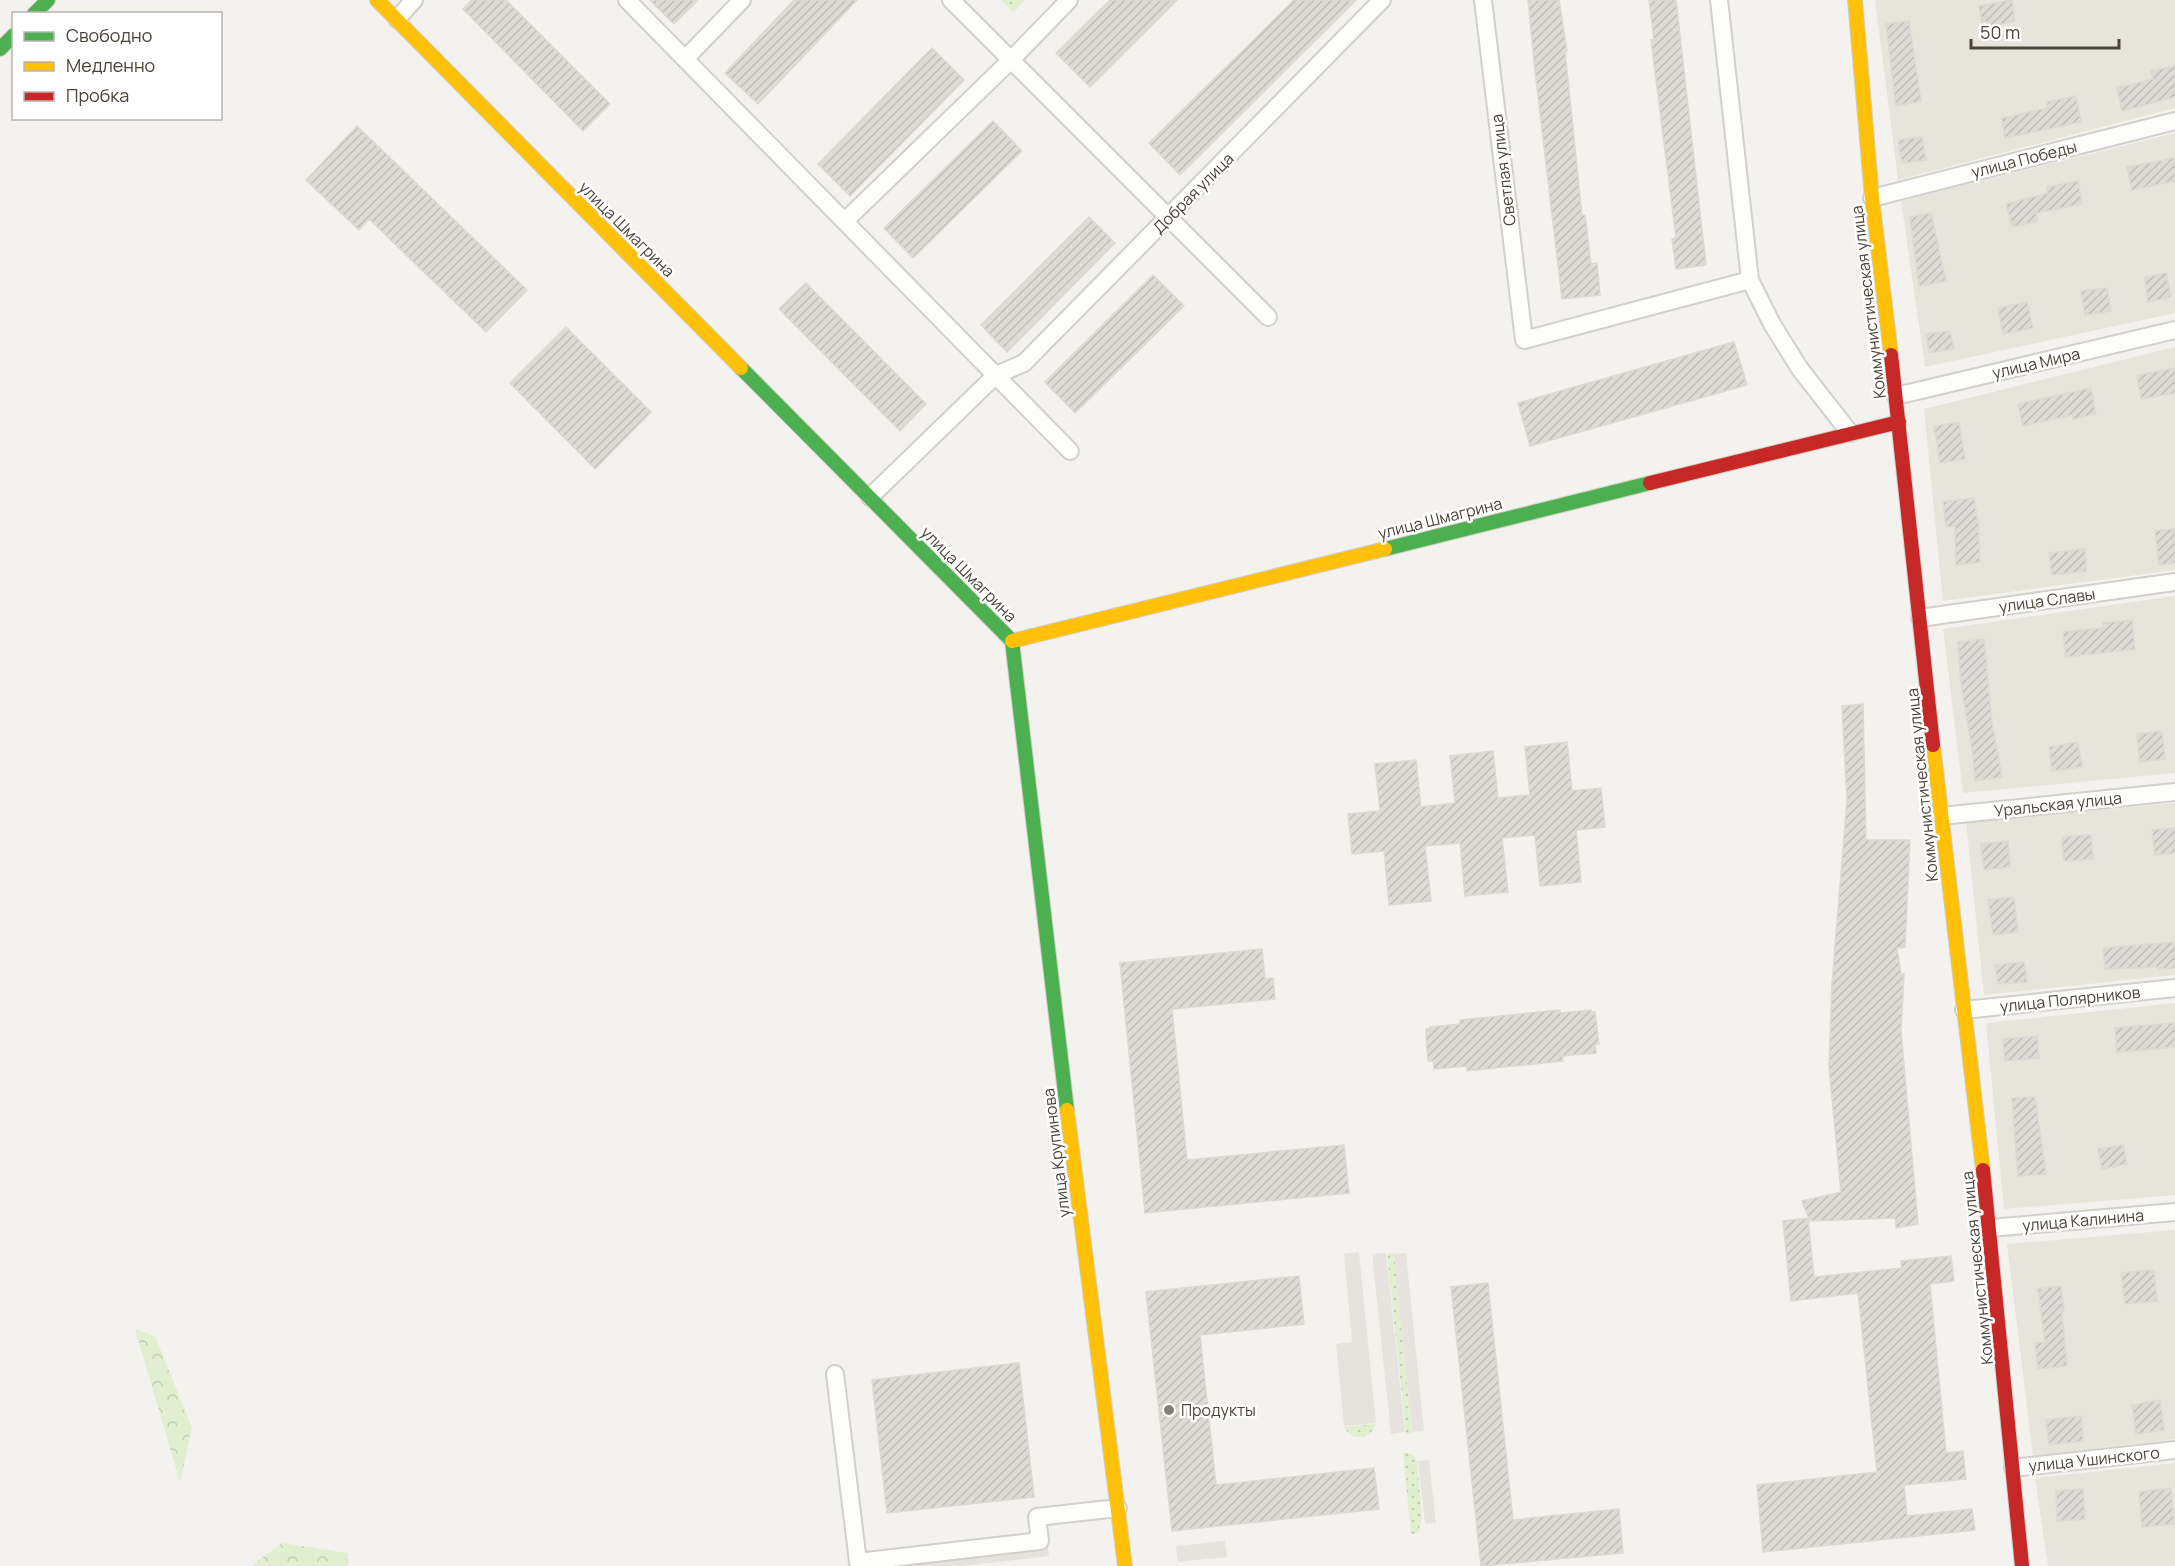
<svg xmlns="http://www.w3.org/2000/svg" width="2175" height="1566" font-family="Manrope,sans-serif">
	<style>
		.residential { fill: #e7e4dc }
		.grass { fill: url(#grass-dots) }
		.forest { fill: url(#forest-crowns) }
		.parking { fill: #e6e3df }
		.building { fill: url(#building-hatch); stroke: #dcd9d4; stroke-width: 1.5 }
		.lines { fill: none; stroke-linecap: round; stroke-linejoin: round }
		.street-casing { stroke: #d2d0cb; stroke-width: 20 }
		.fast-casing { stroke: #d3cfc5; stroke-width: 16 }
		.slow-casing { stroke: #d3cfc5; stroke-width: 16 }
		.jam-casing { stroke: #d3cfc5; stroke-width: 16 }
		.street { stroke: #fdfdfc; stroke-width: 16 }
		.fast { stroke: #4caf50; stroke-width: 14 }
		.slow { stroke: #ffc107; stroke-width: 14 }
		.jam { stroke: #c62828; stroke-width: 14 }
		.poi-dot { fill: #868178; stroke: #fff; stroke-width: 2 }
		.labels { text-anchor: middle; stroke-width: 5; stroke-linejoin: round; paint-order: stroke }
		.street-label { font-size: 16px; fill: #4b4439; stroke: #fff }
		.poi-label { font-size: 16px; fill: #4b4439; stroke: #fff; text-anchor: start }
	</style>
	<defs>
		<pattern id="grass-dots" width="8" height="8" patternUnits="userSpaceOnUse" patternTransform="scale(1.5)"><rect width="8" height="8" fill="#e1eecf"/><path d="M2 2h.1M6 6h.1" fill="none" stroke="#c3cdb2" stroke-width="1.8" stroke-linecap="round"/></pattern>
		<pattern id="forest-crowns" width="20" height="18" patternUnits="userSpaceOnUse" patternTransform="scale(1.5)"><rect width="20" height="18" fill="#e1eecf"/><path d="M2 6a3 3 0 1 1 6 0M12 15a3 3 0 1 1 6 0" fill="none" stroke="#c3cdb2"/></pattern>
		<pattern id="building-hatch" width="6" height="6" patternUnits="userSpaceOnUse" patternTransform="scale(1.5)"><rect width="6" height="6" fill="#dedbd6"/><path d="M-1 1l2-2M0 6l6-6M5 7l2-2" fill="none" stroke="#c0bdb8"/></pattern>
	</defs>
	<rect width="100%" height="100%" fill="#f4f2ee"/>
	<g class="residential">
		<path d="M1875 0H2175V108L1898 180Z"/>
		<path d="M2175 133V313L1925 367 1901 201Z"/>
		<path d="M2175 347V570L1943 601 1924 409Z"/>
		<path d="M2175 596V773L1963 793 1943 629Z"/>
		<path d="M2175 803V975L1984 995 1966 822Z"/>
		<path d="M2175 1003V1195L2004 1209 1986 1023Z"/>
		<path d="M2175 1230V1439L2033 1456 2007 1244Z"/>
		<path d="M2175 1463V1566H2048L2035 1478Z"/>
	</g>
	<g class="grass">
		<path d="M1001 0H1025L1013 12Z"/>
		<path d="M1394 1253 1412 1433 1406 1434 1387 1254Z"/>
		<path d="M1376 1424C1370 1440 1353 1442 1344 1427Z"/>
		<path d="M1403 1453C1411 1453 1414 1454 1417 1461L1422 1518 1418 1533 1411 1534Z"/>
	</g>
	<g class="forest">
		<path d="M135 1329 155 1336 192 1428 180 1482Z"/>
		<path d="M282 1543 348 1553V1566H251Z"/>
	</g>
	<g class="parking">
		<path d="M1359 1252 1376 1423 1344 1426 1336 1344 1352 1342 1344 1254Z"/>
		<path d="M1386 1253 1405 1432 1391 1434 1372 1254Z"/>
		<path d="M1406 1253 1424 1431 1412 1432 1394 1254Z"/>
		<path d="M1429 1460 1436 1523 1425 1524 1418 1461Z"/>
		<path d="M1225 1541 1227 1557 1178 1562 1176 1546Z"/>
		<path d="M1047 1542 1049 1556 964 1566H842Z"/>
	</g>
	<g class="building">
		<path d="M472 0H506L610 104 583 131 463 9Z"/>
		<path d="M650 0H698L674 24Z"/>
		<path d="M794 0H857L758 104 725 73Z"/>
		<path d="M1110 0H1177L1090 87 1056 53Z"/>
		<path d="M1294 0H1356L1180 175 1149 143Z"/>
		<path d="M1528 0H1559L1567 51H1565L1582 215H1585L1591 264 1597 263 1600 295 1562 299 1535 71Z"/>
		<path d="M1649 0H1676L1706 265 1676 269 1672 239 1676 238 1651 40H1654Z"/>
		<path d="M2012 0 2015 21 1983 28 1979 6Z"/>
		<path d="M1909 21 1921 101 1896 106 1886 24Z"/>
		<path d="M932 48 964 80 850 196 818 164Z"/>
		<path d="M2175 66V97L2122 111 2117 88 2153 79 2151 71Z"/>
		<path d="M2076 96 2081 122 2005 138 2002 118 2048 108 2047 102Z"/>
		<path d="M993 121 1022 151 913 258 884 228Z"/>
		<path d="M357 126 527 290 486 332 369 219 359 230 306 180Z"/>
		<path d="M1922 137 1926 160 1902 163 1898 140Z"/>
		<path d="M2175 158V181L2132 190 2127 167Z"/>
		<path d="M2078 181 2082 204 2036 213 2038 221 2012 227 2006 204 2048 193 2047 187Z"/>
		<path d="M1931 213 1946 281 1919 286 1910 217Z"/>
		<path d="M1089 217 1115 243 1007 352 981 325Z"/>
		<path d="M2166 273 2171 297 2148 302 2145 277Z"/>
		<path d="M1153 275 1184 306 1075 413 1045 382Z"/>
		<path d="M806 283 926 404 900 431 779 309Z"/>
		<path d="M2107 288 2111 311 2085 315 2081 291Z"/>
		<path d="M2027 302 2033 328 2003 334 1998 308Z"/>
		<path d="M566 327 651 412 595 469 510 383Z"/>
		<path d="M1950 331 1954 349 1929 353 1926 334Z"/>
		<path d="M1734 342 1747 385 1530 446 1518 403Z"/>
		<path d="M2175 368V393L2141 399 2137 375Z"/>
		<path d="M2091 388 2096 414 2073 419 2072 415 2023 426 2018 404Z"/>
		<path d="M1959 422 1965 459 1940 463 1934 426Z"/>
		<path d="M1974 498 1978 522 1980 562 1956 565 1955 526 1946 527 1943 502Z"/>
		<path d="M2175 529V563L2159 565 2155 531Z"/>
		<path d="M2085 549 2086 571 2052 575 2049 553Z"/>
		<path d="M2132 620 2135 649 2066 657 2063 632 2104 628 2103 623Z"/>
		<path d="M1984 639 1992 723 2002 777 1975 781 1973 754 1961 684 1958 642Z"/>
		<path d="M1863 704 1866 840H1910L1905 947 1897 948 1901 974H1904L1901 1031 1918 1224 1896 1228 1895 1218 1810 1221 1802 1201 1841 1192 1829 1067 1832 983 1847 800 1842 706Z"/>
		<path d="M2162 731 2165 759 2140 762 2137 734Z"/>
		<path d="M1567 742 1572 791 1601 788 1605 827 1576 830 1581 882 1540 886 1535 835 1502 838 1508 892 1465 896 1460 843 1425 846 1431 901 1389 905 1384 851 1352 854 1348 814 1380 811 1375 764 1416 760 1421 807 1455 803 1450 756 1493 751 1498 798 1530 795 1525 747Z"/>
		<path d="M2078 742 2082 767 2052 771 2049 747Z"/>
		<path d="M2175 828V853L2155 855 2152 830Z"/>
		<path d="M2091 835 2093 859 2064 861 2062 837Z"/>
		<path d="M2008 841 2010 867 1984 870 1981 844Z"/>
		<path d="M2014 897 2018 932 1993 935 1988 900Z"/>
		<path d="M2175 942V968L2159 969 2158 967 2105 969 2103 948Z"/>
		<path d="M1262 949 1265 979 1273 978 1275 999 1172 1009 1187 1160 1344 1145 1349 1193 1145 1213 1120 963Z"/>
		<path d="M2024 962 2027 982 1998 984 1995 965Z"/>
		<path d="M1560 1010V1013L1591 1010V1012H1595L1599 1044H1595L1596 1053 1562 1056 1563 1061 1467 1071V1066L1434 1069 1433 1061H1428L1426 1037V1029H1430V1027L1460 1024V1020Z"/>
		<path d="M2175 1023V1047L2117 1052 2115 1028Z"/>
		<path d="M2037 1036 2039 1058 2005 1061 2003 1039Z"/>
		<path d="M2035 1097 2046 1174 2018 1176 2012 1098Z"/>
		<path d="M2123 1145 2127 1164 2102 1169 2098 1149Z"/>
		<path d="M1808 1218 1814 1277 1902 1268 1901 1261 1951 1256 1954 1281 1930 1284 1946 1453 1963 1451 1966 1479 1904 1485 1907 1516 1972 1509 1975 1530 1763 1552 1757 1485 1877 1472 1858 1293 1791 1301 1783 1221Z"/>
		<path d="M2154 1270 2157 1301 2125 1304 2121 1273Z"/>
		<path d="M1299 1276 1304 1324 1200 1335 1216 1485 1374 1468 1379 1509 1172 1531 1146 1292Z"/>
		<path d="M1488 1283 1513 1520 1619 1509 1623 1553 1481 1566 1451 1287Z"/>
		<path d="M2061 1286 2064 1312 2062 1313 2067 1366 2038 1369 2035 1343 2045 1342 2038 1289Z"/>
		<path d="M1019 1363 1034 1497 887 1513 872 1380Z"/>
		<path d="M2160 1400 2164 1430 2136 1434 2132 1405Z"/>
		<path d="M2081 1416 2083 1441 2049 1445 2046 1420Z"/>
		<path d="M2171 1488 2174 1524 2142 1527 2139 1492Z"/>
		<path d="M2083 1489 2085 1519 2057 1521 2056 1491Z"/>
	</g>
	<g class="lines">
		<defs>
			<g id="street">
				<path d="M627 0 1070 451"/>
				<path d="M951 0 1268 317"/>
				<path d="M1483 0 1524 340 1750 280"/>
				<path d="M1719 0 1750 280 1772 324 1800 369 1850 433"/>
				<path d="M397 19 414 0"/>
				<path d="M685 59 742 0"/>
				<path d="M1872 198 2175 121"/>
				<path d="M845 221 1012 59 1069 0"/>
				<path d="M1896 396 2175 330"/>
				<path d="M870 497 996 375 1024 363 1382 0"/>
				<path d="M1920 618 2175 582"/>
				<path d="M1941 816 2175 792"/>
				<path d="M1964 1010 2175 988"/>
				<path d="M1990 1228 2175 1212"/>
				<path d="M835 1374 858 1562 1040 1541 1037 1517 1118 1508"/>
				<path d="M2013 1468 2175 1450"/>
			</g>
			<g id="fast">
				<path d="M34 14 48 0"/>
				<path d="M0 49 14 35"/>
				<path d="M741 368 1012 641"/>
				<path d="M1385 549 1650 483"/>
				<path d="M1012 641 1067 1110"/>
			</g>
			<g id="slow">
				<path d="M377 0 741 368"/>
				<path d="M1855 0 1872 198 1891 355"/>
				<path d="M1012 641 1385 549"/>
				<path d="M1933 745 1983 1170"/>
				<path d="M1067 1110 1125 1566"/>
			</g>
			<g id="jam">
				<path d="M1891 355 1933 745"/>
				<path d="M1650 483 1899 422"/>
				<path d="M1983 1170 2022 1566"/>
			</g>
		</defs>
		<use href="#street" class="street-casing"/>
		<use href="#fast" class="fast-casing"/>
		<use href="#slow" class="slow-casing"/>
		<use href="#jam" class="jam-casing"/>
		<use href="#street" class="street"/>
		<use href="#fast" class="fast"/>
		<use href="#slow" class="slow"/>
		<use href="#jam" class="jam"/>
	</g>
	<circle class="poi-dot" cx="1169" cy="1410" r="6"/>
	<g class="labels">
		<g class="street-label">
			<text transform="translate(2024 159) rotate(-14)" y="6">улица Победы</text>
			<text transform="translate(1503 170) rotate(-97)" y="6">Светлая улица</text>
			<text transform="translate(1193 193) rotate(-45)" y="6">Добрая улица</text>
			<text transform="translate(627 229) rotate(45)" y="6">улица Шмагрина</text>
			<text transform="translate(1868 302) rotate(-97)" y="6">Коммунистическая улица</text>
			<text transform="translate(2036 363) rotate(-13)" y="6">улица Мира</text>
			<text transform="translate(1440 518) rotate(-14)" y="6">улица Шмагрина</text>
			<text transform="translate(969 574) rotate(45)" y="6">улица Шмагрина</text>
			<text transform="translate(2047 600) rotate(-8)" y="6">улица Славы</text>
			<text transform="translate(1922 785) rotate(-96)" y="6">Коммунистическая улица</text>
			<text transform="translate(2058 804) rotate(-6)" y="6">Уральская улица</text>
			<text transform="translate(2070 999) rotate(-6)" y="6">улица Полярников</text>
			<text transform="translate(1056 1153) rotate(-97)" y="6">улица Крупинова</text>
			<text transform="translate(2083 1220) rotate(-5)" y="6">улица Калинина</text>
			<text transform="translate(1977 1268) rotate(-96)" y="6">Коммунистическая улица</text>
			<text transform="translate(2094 1459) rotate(-6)" y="6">улица Ушинского</text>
		</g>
		<g class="poi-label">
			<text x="1181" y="1416">Продукты</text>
		</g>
	</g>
	<rect x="12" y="12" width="210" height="108" fill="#ffffff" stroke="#b7b4b0" stroke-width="1.5"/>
	<rect x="24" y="32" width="30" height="9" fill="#4caf50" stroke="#b7b4b0" stroke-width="1.5"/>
	<text x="66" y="42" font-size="18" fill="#4b4439">Свободно</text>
	<rect x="24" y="62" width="30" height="9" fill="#ffc107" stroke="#b7b4b0" stroke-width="1.5"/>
	<text x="66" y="72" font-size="18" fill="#4b4439">Медленно</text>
	<rect x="24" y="92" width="30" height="9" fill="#c62828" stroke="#b7b4b0" stroke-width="1.5"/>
	<text x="66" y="102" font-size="18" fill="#4b4439">Пробка</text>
	<path d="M1971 39v9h148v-9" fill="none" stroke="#4b4439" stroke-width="3"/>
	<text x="1980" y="39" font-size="18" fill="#4b4439" stroke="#ffffff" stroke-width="4.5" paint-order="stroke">50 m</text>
</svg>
